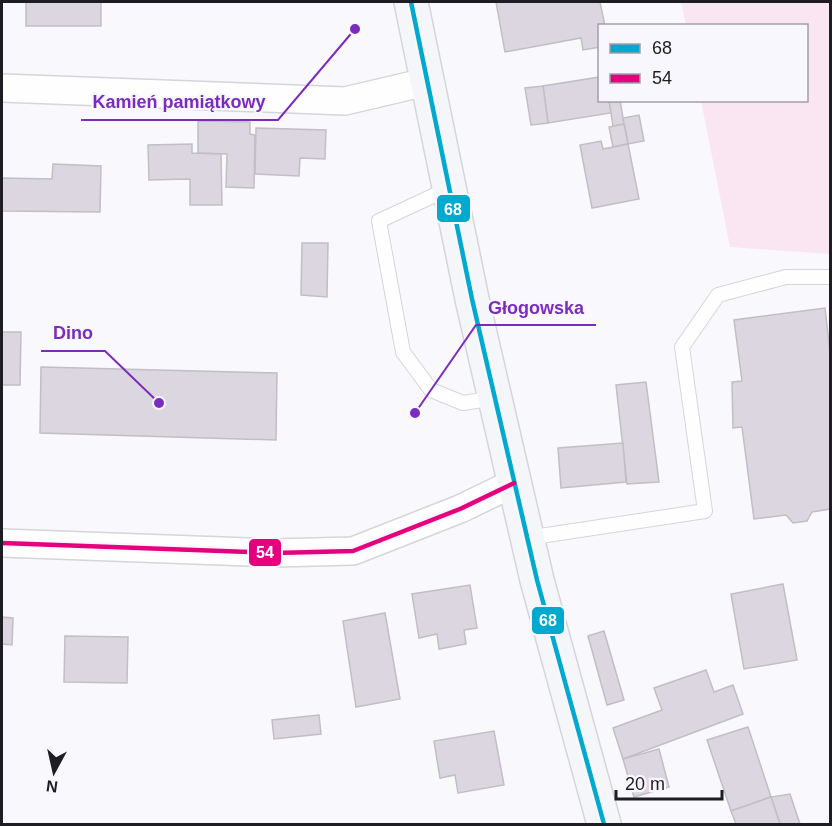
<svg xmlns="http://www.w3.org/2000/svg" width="832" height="826" font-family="Helvetica,sans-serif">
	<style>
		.green { fill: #fae6f2 }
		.building { fill: #dcd6e0; stroke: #c1bfc3; stroke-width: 1.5 }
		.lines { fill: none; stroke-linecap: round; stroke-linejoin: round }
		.lane-casing { stroke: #d5d5da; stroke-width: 16 }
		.street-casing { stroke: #d5d5da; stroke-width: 30 }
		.secondary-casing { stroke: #d5d5da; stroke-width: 36 }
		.lane { stroke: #fefeff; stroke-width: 14 }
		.street { stroke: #fefeff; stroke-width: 27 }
		.secondary { stroke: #f5f6fa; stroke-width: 33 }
		.bus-1-casing { stroke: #f8f7fe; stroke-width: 9 }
		.bus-2-casing { stroke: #f8f7fe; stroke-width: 9 }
		.bus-1 { stroke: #00a9ce; stroke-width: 4.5 }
		.bus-2 { stroke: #e5007d; stroke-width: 4.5 }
		.leader { fill: none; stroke: #7b2cbf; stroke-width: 2 }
		.callout-dot { fill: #7b2cbf; stroke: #f8f7fe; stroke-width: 2 }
		.callout-label { font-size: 18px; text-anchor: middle; font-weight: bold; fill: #7b2cbf; stroke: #f8f7fe; stroke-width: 4.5; stroke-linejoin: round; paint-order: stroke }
		.line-badge { stroke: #f8f7fe; stroke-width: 2 }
		.badge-label { font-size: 16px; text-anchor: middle; font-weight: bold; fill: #fff }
	</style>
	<rect width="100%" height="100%" fill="#f9f8fd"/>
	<path class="green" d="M681 2H830V254L730 247 701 101 806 100V26L686 25Z"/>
	<g class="building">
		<rect x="26" y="2" width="75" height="24"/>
		<path d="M496 2H600L605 26H600V47L583 50 581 38 505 52Z"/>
		<path d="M600 77V100H609L611 113 548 123 543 86Z"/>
		<path d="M543 86 548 123 531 125 525 88Z"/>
		<path d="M609 100H620L624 124 613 126Z"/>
		<path d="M639 115 644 141 628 144 623 118Z"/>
		<path d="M198 121 250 122V134L255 135 254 188 226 187 227 154 198 153Z"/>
		<path d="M624 124 628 144 613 147 609 127Z"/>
		<path d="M256 128 326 130 325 159 300 158 299 176 255 174Z"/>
		<path d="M601 141 603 149 628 144 639 199 592 208 580 145Z"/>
		<path d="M192 144V153L221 154 222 205H190V179L149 180 148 145Z"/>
		<path d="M53 164 101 166 100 212 2 211V178L52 179Z"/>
		<path d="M302 243H328L327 297 301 295Z"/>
		<path d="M825 308 830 352V509L812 512 807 521 793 523 786 515 754 519 742 427 733 428 732 382 742 381 734 320Z"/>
		<path d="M2 332H21L20 385H2Z"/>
		<path d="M41 367 277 373 276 440 40 433Z"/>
		<path d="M646 382 659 482 627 484 616 385Z"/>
		<path d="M623 443 626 482 561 488 558 448Z"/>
		<path d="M783 584 797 660 744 669 731 594Z"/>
		<path d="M470 585 477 628 464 630 466 644 439 649 437 634 419 638 412 594Z"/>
		<path d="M385 613 400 699 356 707 343 621Z"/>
		<path d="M2 617 13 618 12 645 2 644Z"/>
		<path d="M604 631 624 700 607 705 588 636Z"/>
		<path d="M65 636 128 637 127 683 64 682Z"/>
		<path d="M706 670 714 692 733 685 743 714 623 759 613 728 662 710 654 688Z"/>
		<path d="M319 715 321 734 274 739 272 720Z"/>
		<path d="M748 727 771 797 731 811 707 740Z"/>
		<path d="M494 731 504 785 458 793 455 775 440 778 434 741Z"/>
		<path d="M659 749 669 787 634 797 623 759Z"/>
		<path d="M790 794 800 824H780L771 797Z"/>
		<path d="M771 797 780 824H736L731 811Z"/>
	</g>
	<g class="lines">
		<defs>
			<g id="lane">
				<path d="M450 188 379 221 403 352 431 390 463 403 495 398"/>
				<path d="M527 538 705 511 682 347 718 295 786 277H830"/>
			</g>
			<g id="street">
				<path d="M2 88 345 101 426 82"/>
				<path d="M2 543 275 553 353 551 460 509 514 483"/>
			</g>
			<path id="secondary" d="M411 2 472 299 537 580 604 824"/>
		</defs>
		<use href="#lane" class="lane-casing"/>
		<use href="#street" class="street-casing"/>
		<use href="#secondary" class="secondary-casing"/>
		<use href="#lane" class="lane"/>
		<use href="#street" class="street"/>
		<use href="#secondary" class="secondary"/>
		<defs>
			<path id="bus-1" d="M411 2 472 299 537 580 604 824"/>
			<path id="bus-2" d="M2 543 275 553 353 551 460 509 514 483"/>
		</defs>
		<use href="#bus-1" class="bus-1-casing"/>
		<use href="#bus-2" class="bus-2-casing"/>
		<use href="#bus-1" class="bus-1"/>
		<use href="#bus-2" class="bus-2"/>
	</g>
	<path class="leader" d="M355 29L278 120H81M415 413L476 325H596M159 403L105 351H41"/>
	<g class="callout-dot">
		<circle cx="355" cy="29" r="6"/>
		<circle cx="415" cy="413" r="6"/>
		<circle cx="159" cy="403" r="6"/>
	</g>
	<g class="callout-label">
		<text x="179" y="108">Kamień pamiątkowy</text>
		<text x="536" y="314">Głogowska</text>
		<text x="73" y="339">Dino</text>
	</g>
	<g class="line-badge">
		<rect x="436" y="194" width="35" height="29" rx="6" fill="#00a9ce"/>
		<rect x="248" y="538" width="34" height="29" rx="6" fill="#e5007d"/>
		<rect x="531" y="606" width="34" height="29" rx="6" fill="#00a9ce"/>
	</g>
	<g class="badge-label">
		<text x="453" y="215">68</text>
		<text x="265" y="558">54</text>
		<text x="548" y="626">68</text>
	</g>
	<rect width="832" height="826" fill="none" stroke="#1e1d23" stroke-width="6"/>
	<rect x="598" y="24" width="210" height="78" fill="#f8f7fe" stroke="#a1a0a6" stroke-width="1.5"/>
	<rect x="610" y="44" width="30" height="9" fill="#00a9ce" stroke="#a1a0a6" stroke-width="1.5"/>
	<text x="652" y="54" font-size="18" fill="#1e1d23">68</text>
	<rect x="610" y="74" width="30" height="9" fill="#e5007d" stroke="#a1a0a6" stroke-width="1.5"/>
	<text x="652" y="84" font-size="18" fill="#1e1d23">54</text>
	<g transform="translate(54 772) rotate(188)" stroke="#f8f7fe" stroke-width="4.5" paint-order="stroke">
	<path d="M0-4.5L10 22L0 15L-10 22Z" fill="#1e1d23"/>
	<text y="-9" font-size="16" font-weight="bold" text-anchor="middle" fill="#1e1d23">N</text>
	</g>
	<path d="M616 790v9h106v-9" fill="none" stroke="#1e1d23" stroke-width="3"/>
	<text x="625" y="790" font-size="18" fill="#1e1d23" stroke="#f8f7fe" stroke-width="4.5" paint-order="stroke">20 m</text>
</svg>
